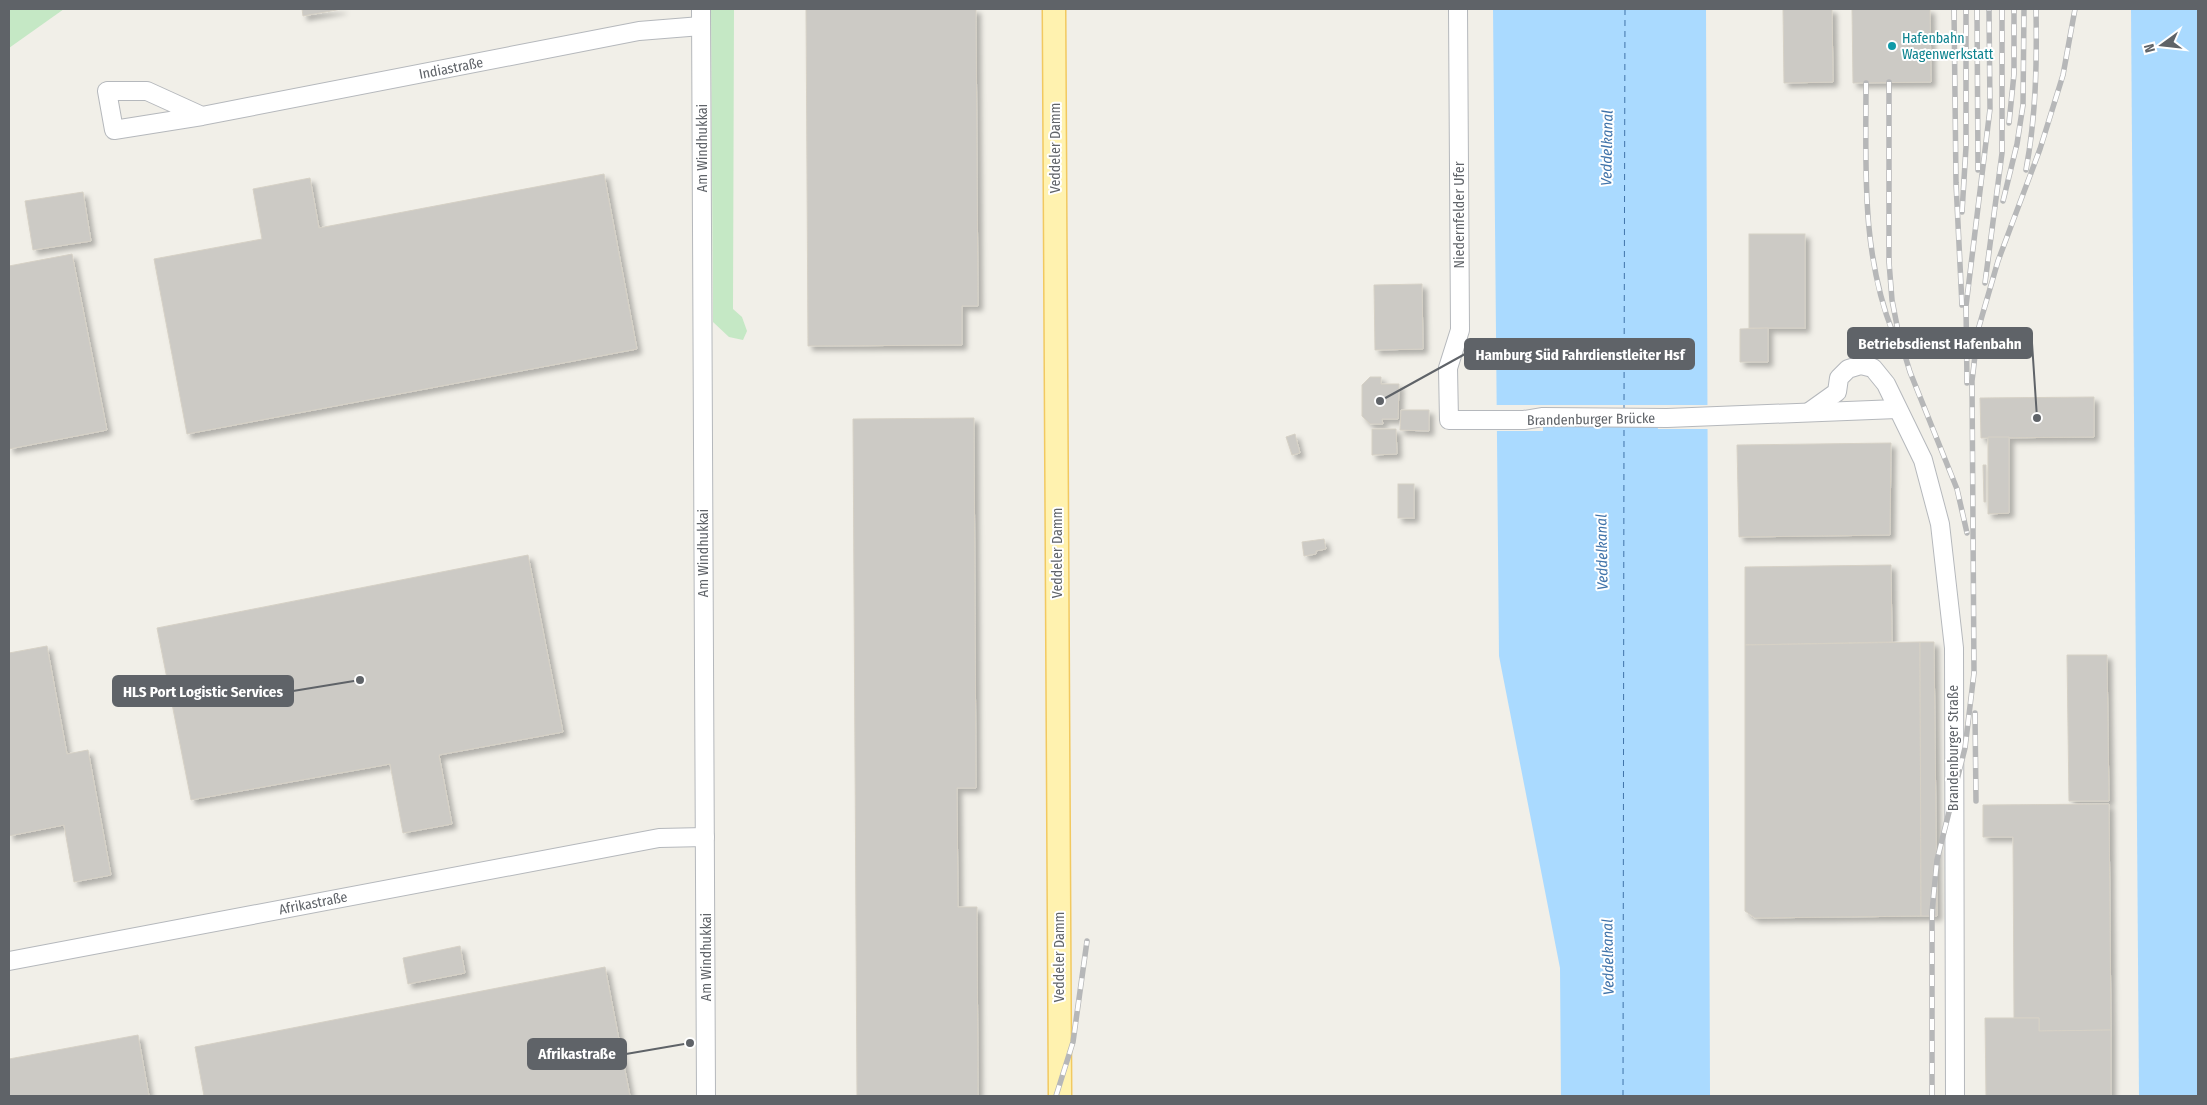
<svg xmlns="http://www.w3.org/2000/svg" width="2207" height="1105" font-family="'Fira Sans Condensed',sans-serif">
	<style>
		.green { fill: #c5e8c5 }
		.water { fill: #aadaff }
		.pier { fill: #f1efe8 }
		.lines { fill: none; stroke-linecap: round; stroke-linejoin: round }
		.ferry { stroke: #4174aa; stroke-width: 1; stroke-dasharray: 6 5; stroke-linecap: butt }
		.building { fill: #cccac5; stroke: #d6d1c6; filter: url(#shadow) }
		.minor-casing { stroke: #b5b8bc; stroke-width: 20 }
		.major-casing { stroke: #f2c960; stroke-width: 25 }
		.minor { stroke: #fff; stroke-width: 18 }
		.major { stroke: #fff2af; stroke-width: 22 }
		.rail-casing { stroke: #b6b7b8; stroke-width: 5.5 }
		.rail { stroke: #fff; stroke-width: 4; stroke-dasharray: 11; stroke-linecap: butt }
		.culture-dot { fill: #0f9aa8; stroke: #fff; stroke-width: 2 }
		.labels { text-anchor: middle; stroke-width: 4; stroke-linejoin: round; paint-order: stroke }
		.culture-label { font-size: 14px; fill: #0d838f; stroke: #fff; text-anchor: start }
		.street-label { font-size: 14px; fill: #5f6368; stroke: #fff }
		.water-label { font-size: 15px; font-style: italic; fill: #4174aa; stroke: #fff }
		.leader { fill: none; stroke: #5f6368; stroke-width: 2 }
		.callout-dot { fill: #5f6368; stroke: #fff; stroke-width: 2 }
		.callout { fill: #5f6368; stroke: #5f6368; stroke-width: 2 }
		.callout-label { font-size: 15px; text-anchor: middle; font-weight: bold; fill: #fff }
	</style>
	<defs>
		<filter id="shadow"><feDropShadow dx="4.5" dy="4.5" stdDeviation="2.5" flood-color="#0004"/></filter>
	</defs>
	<rect width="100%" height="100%" fill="#f1efe8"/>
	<g class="green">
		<path d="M9 9H64L9 48Z"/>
		<path d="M711 9H734L733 309 742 317 747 331 743 340 729 337 713 322Z"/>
	</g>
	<g class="water">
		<path d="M1493 9H1706L1710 1096H1561L1560 968 1499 656Z"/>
		<path d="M2131 9H2198V1096H2139Z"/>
	</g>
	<path class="pier" d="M1494 405H1710V429H1658L1657 422H1543V431H1494Z"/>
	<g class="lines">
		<g class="ferry">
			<path d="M1624 411 1625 9"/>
			<path d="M1623 1096 1624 427"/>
		</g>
	</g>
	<g class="building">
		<path d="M302 9H342L303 16Z"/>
		<path d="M806 9H976L978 306H962V345L808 346Z"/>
		<path d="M1783 9H1832L1833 82 1784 83Z"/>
		<path d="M1852 9H1930L1931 82 1853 83Z"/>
		<path d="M604 174 637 349 187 434 154 259 262 239 253 189 310 178 319 228Z"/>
		<path d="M83 192 91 241 33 250 25 201Z"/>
		<rect x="1749" y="234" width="56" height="94"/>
		<path d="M72 254 107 430 9 449V266Z"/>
		<path d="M1422 284 1423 349 1375 350 1374 285Z"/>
		<path d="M1768 328V362H1740V329Z"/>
		<path d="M1370 377H1381V384H1399L1398 419H1382L1383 424H1370L1362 416V385Z"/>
		<path d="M2094 397V437L1981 438 1980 398Z"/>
		<path d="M1401 410H1429V431L1400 430Z"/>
		<path d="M974 418 976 788H957L958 907H977L978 1096H857L853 419Z"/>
		<path d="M1372 429H1396L1397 454 1372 455Z"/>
		<path d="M1295 434 1300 453 1292 455 1286 437Z"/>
		<path d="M1988 437H2009V513L1988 514Z"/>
		<path d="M1891 443 1890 535 1739 537 1737 445Z"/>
		<path d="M1983 465H1986V502H1984Z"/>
		<rect x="1398" y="484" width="16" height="34"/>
		<path d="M1324 539 1326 549 1316 551V554L1304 556 1302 542Z"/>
		<path d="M528 555 563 732 439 755 452 824 403 833 390 764 191 800 157 628Z"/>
		<path d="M1891 565 1892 642 1745 645V567Z"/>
		<path d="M1920 642 1921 916 1755 918 1745 911V645Z"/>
		<path d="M1920 642H1934L1937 916H1921Z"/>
		<path d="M47 646 67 754 88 750 111 875 74 882 64 825 9 836V653Z"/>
		<path d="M2067 655H2107L2109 801H2069Z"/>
		<path d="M2109 804 2111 1030 2039 1031V1018H2014L2013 837H1983V805Z"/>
		<path d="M460 946 465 973 408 984 403 958Z"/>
		<path d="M605 967 630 1096H204L195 1047Z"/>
		<path d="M1985 1018H2039V1031L2111 1030V1096H1986Z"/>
		<path d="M138 1035 149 1096H9V1059Z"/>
	</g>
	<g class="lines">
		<defs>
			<g id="minor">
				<path d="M701 9 706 1096"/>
				<path d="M1458 9 1460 330 1448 368 1449 420H1524L1543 417 1667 418 1897 409"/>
				<path d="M202 116 114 130 107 91H147L202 116 639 31 701 26"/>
				<path d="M1809 412 1837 392 1839 378 1848 369 1861 365 1873 368 1886 384 1923 460 1940 524 1954 648 1955 1096"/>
				<path d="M9 961 659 838 705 837"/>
			</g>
			<path id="major" d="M1054 9 1060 1096"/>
		</defs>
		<use href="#minor" class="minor-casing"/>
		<use href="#major" class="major-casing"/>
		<use href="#minor" class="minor"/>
		<use href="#major" class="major"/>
		<defs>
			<g id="rail">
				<path d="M1954 9 1956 183 1962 305"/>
				<path d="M1977 9 1978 170"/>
				<path d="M1889 82V262L1892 300 1899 336 1910 372 1957 489 1967 533"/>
				<path d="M1866 83C1866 168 1861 252 1893 333"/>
				<path d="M2009 123 2014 74V9"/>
				<path d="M2026 170C2036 116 2037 63 2036 9"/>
				<path d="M2003 201 2017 144 2023 105 2024 9"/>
				<path d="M1962 212 1966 147V9"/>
				<path d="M1985 283 2002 153V9"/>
				<path d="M1967 383 1966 306 1990 109 1989 9"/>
				<path d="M1975 713 1976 801"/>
				<path d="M1056 1096 1073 1042 1087 941"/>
				<path d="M1932 1096V912L1937 860 1965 748 1974 673 1972 381 1978 330 1998 261 2040 149 2063 75 2075 9"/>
			</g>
		</defs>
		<use href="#rail" class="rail-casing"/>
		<use href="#rail" class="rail"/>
	</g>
	<circle class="culture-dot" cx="1892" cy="46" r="5"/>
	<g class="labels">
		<g class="culture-label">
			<text x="1902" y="43">Hafenbahn<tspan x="1902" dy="16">Wagenwerkstatt</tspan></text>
		</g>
		<g class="street-label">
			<text transform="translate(451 68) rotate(-11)" y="5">Indiastraße</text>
			<text transform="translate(702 148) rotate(-90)" y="5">Am Windhukkai</text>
			<text transform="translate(1055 148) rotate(-90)" y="5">Veddeler Damm</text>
			<text transform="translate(1459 215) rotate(-90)" y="5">Niedernfelder Ufer</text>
			<text transform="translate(1591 419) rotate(-1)" y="5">Brandenburger Brücke</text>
			<text transform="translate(703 553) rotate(-90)" y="5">Am Windhukkai</text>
			<text transform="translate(1057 553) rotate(-90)" y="5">Veddeler Damm</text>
			<text transform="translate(1953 748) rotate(-90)" y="5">Brandenburger Straße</text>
			<text transform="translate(313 903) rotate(-11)" y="5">Afrikastraße</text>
			<text transform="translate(706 957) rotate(-90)" y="5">Am Windhukkai</text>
			<text transform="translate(1059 957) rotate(-90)" y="5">Veddeler Damm</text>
		</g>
		<g class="water-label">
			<text transform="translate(1607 148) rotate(-89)" y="5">Veddelkanal</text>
			<text transform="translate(1602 552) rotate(-91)" y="5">Veddelkanal</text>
			<text transform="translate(1608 957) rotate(-91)" y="5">Veddelkanal</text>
		</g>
	</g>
	<path class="leader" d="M2037 418L2032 343M1380 401L1465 354M360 680L293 691M690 1043L626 1054"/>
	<g class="callout-dot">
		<circle cx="2037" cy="418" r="5"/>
		<circle cx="1380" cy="401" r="5"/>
		<circle cx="360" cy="680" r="5"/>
		<circle cx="690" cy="1043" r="5"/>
	</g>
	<g class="callout">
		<rect x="1848" y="328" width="184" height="30" rx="5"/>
		<rect x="1465" y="339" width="229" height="30" rx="5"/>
		<rect x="113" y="676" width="180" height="30" rx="5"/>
		<rect x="528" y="1039" width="98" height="30" rx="5"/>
	</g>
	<g class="callout-label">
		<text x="1940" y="349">Betriebsdienst Hafenbahn</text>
		<text x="1580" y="360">Hamburg Süd Fahrdienstleiter Hsf</text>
		<text x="203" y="697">HLS Port Logistic Services</text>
		<text x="577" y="1059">Afrikastraße</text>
	</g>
	<rect width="2207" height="1105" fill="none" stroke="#5f6368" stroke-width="20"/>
	<g transform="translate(2162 45) rotate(255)" stroke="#ffffff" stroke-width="4" paint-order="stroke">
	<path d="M0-4L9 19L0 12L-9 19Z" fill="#5f6368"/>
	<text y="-8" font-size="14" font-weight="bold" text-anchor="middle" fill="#5f6368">N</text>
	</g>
</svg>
